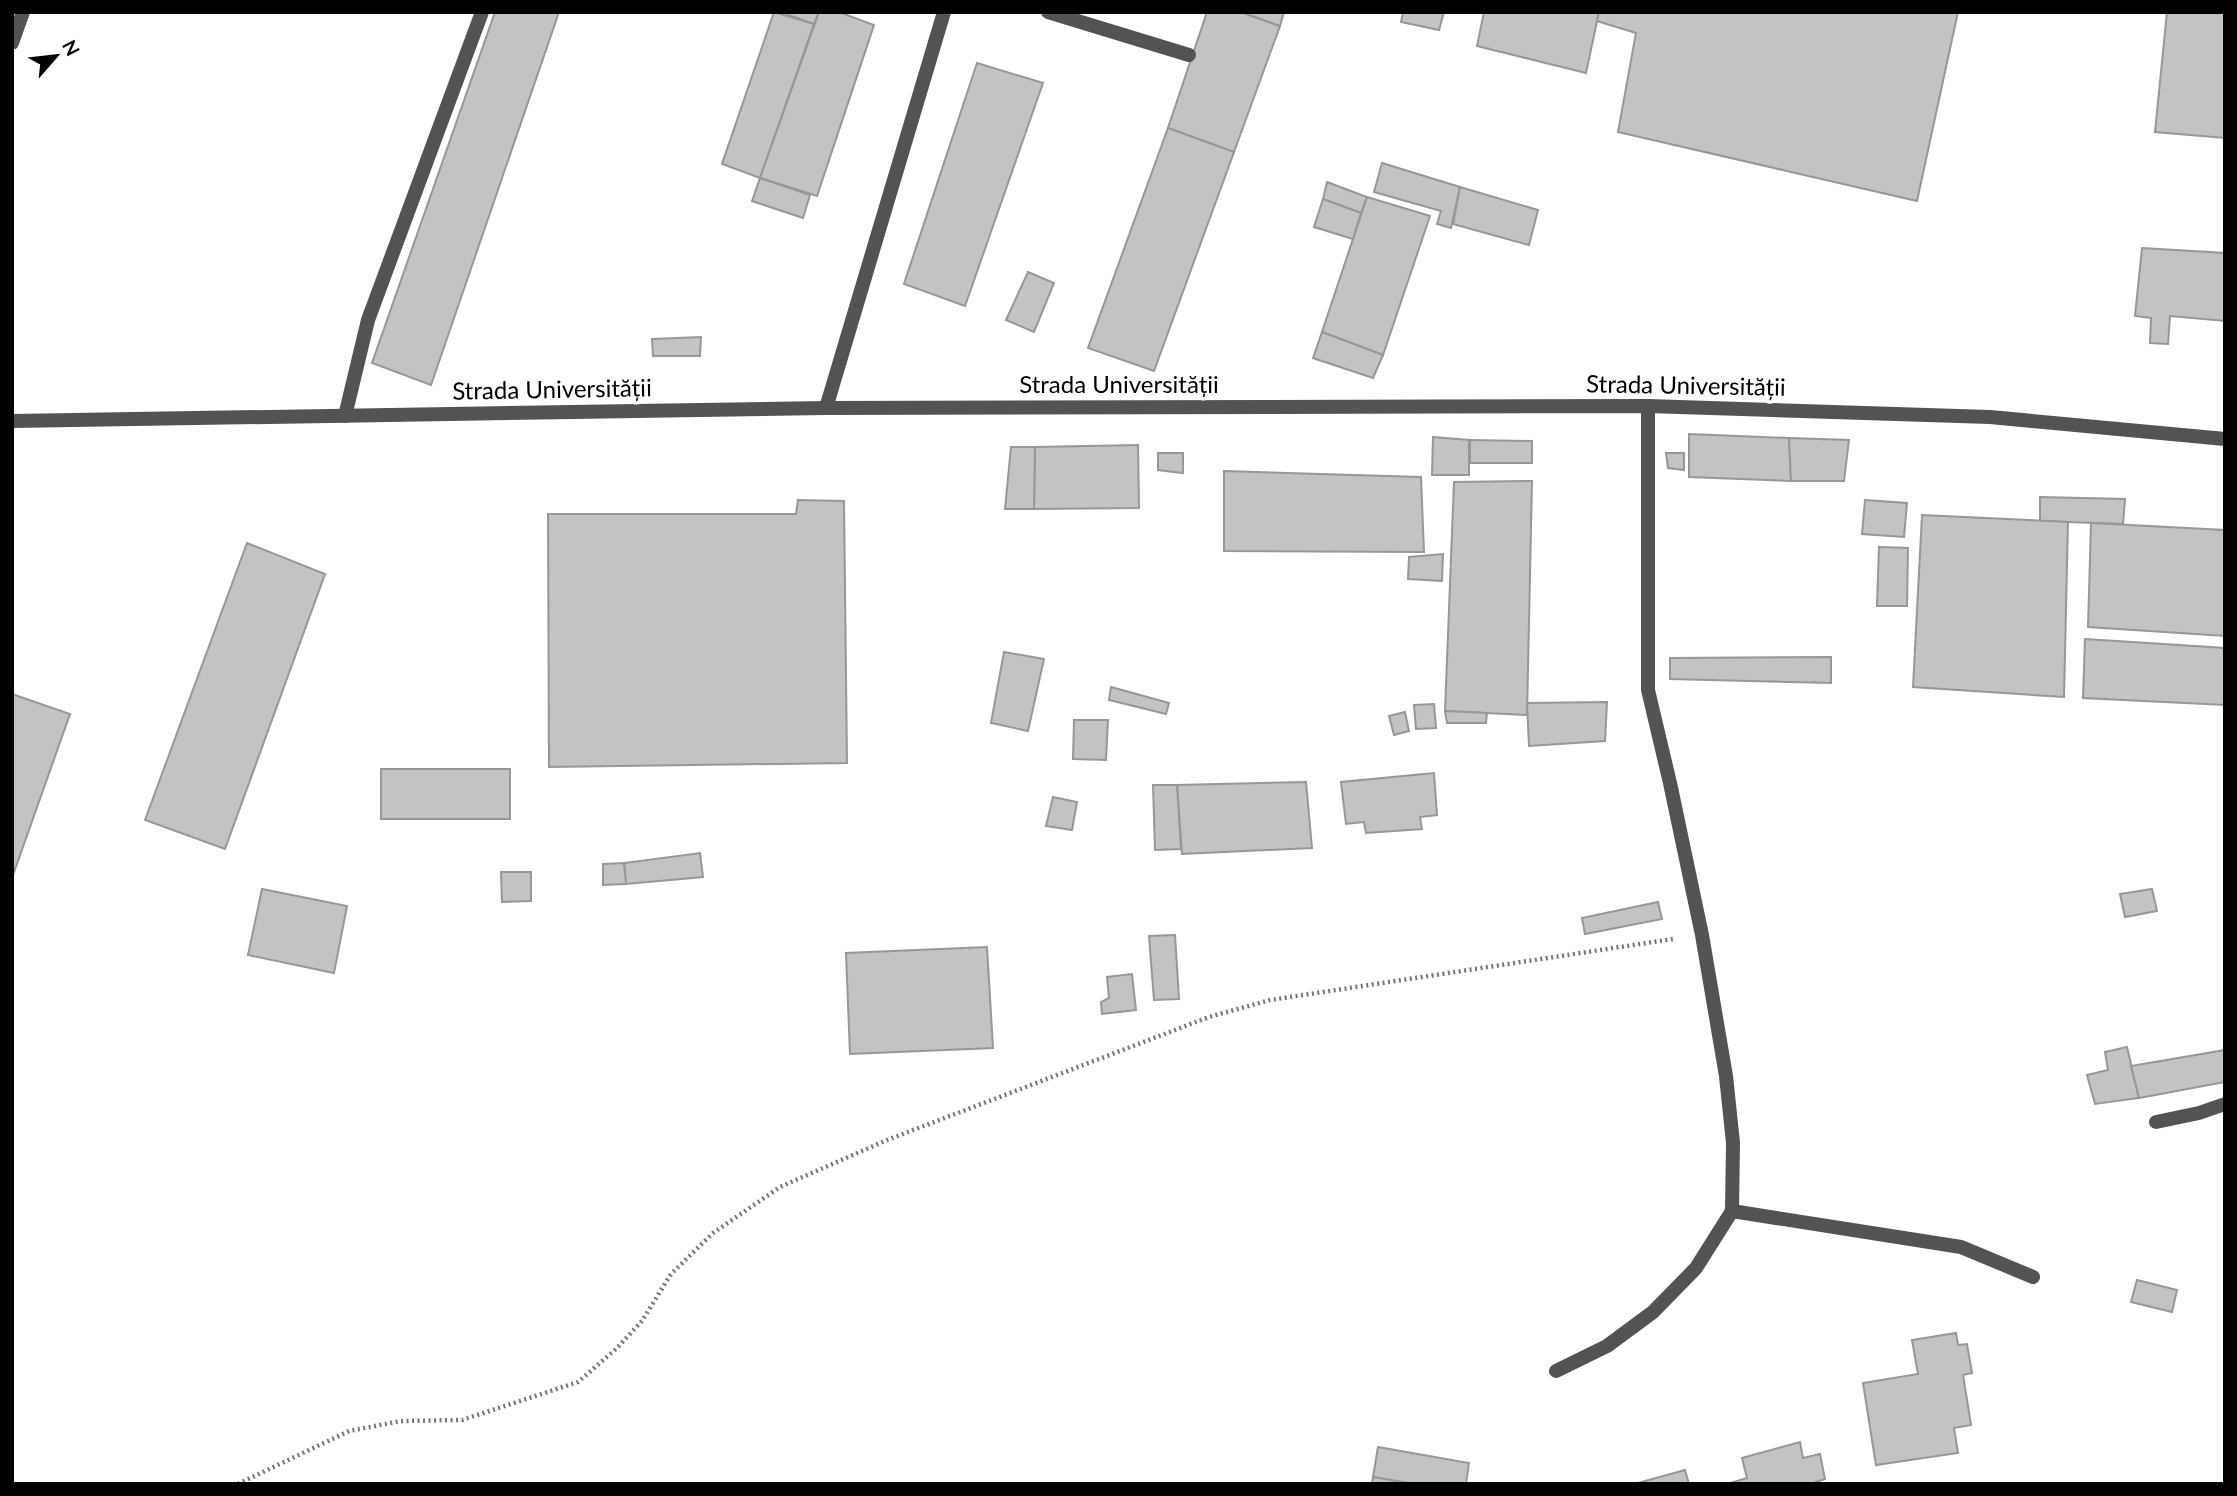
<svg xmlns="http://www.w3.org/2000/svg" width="2237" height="1496" font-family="Lato,sans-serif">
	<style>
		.building { fill: #c3c3c3; stroke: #979797; stroke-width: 2 }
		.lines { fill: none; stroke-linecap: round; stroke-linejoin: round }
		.path { stroke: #757575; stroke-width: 4.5; stroke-dasharray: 2 3.5; stroke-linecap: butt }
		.service { stroke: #535353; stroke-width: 14 }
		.minor { stroke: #535353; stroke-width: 14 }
		.labels { text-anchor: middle; stroke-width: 7; stroke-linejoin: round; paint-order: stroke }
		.street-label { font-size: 24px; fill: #000; stroke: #fff }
	</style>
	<rect width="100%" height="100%" fill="#fff"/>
	<g class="building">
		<path d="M495 12H559L431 385 372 363Z"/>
		<path d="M774 12 814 24 760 178 722 164Z"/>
		<path d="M780 12H819L814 24Z"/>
		<path d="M819 12H839L874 25 817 196 760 178Z"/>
		<path d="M1207 12H1241L1280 26 1234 152 1168 128Z"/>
		<path d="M1241 12H1284L1280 26Z"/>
		<path d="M1403 12H1444L1439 30 1401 22Z"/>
		<path d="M1484 12H1599L1586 73 1477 46Z"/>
		<path d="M1599 12H1958L1917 201 1618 132 1636 33 1597 21Z"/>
		<path d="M2167 12H2225V138L2155 132Z"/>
		<path d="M977 63 1043 83 965 306 904 284Z"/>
		<path d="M1168 128 1234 152 1154 371 1088 348Z"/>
		<path d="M1382 163 1460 187 1451 228 1437 224 1441 211 1374 192Z"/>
		<path d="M760 178 810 195 803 218 752 201Z"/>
		<path d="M1327 182 1367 197 1361 213 1323 199Z"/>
		<path d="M1460 187 1538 210 1529 245 1453 224Z"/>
		<path d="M1367 197 1430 216 1383 355 1322 332Z"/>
		<path d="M1323 199 1361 213 1353 239 1314 227Z"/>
		<path d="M2142 248 2225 253V321L2170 316 2168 344 2150 343 2151 318 2135 316Z"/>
		<path d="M1028 272 1054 283 1034 332 1006 320Z"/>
		<path d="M1322 332 1383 355 1373 378 1313 358Z"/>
		<path d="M701 337 700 356H653L652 339Z"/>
		<path d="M1689 434 1789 438 1791 481 1689 477Z"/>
		<path d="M1433 437 1469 440V475H1432Z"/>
		<path d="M1789 438 1849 440 1844 481H1791Z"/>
		<path d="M1470 440 1532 441V463H1470Z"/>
		<path d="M1138 445 1139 508 1034 509 1035 447Z"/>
		<path d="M1011 447H1035L1034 509H1005Z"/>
		<path d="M1158 453H1183V473L1158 470Z"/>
		<path d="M1666 453H1684V470L1668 468Z"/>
		<path d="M1224 471 1421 477 1424 552 1224 551Z"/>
		<path d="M1532 481 1527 715 1445 711 1454 482Z"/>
		<path d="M2040 497 2125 499 2123 524 2040 521Z"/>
		<path d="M798 500 844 501 847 763 549 767 548 514H796Z"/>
		<path d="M1865 500 1907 503 1904 537 1862 534Z"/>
		<path d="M1922 515 2068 522 2064 697 1913 687Z"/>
		<path d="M2091 523 2225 530V636L2088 627Z"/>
		<path d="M247 543 325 574 225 849 145 820Z"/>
		<path d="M1879 547 1908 548 1907 606H1877Z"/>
		<path d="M1443 554 1442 581 1408 579 1409 557Z"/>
		<path d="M2085 639 2225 648V705L2083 698Z"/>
		<path d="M1004 652 1044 659 1028 731 991 723Z"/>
		<path d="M1831 657V683L1670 679V658Z"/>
		<path d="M1111 687 1169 703 1166 714 1109 700Z"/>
		<path d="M12 694 70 714 12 878Z"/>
		<path d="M1607 702 1605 741 1529 746 1527 703Z"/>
		<path d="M1434 704 1436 728 1416 729 1414 705Z"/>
		<path d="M1445 711 1487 713 1486 723H1447Z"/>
		<path d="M1405 712 1409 731 1394 735 1389 716Z"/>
		<path d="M1074 720H1108L1106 760 1073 759Z"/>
		<rect x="381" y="769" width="129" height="50"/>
		<path d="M1434 773 1437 815 1420 817 1422 829 1366 833 1364 822 1346 824 1341 782Z"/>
		<path d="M1306 782 1312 848 1182 854 1177 785Z"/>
		<path d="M1153 785H1177L1181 849 1155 850Z"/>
		<path d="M1053 797 1077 802 1072 830 1046 826Z"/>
		<path d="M700 853 703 877 626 884 624 863Z"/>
		<path d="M624 863 626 884 603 885V864Z"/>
		<path d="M501 872H531V901L502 902Z"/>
		<path d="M262 889 347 906 334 973 248 955Z"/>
		<path d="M2152 889 2157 911 2125 917 2120 894Z"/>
		<path d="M1658 902 1662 919 1585 934 1582 918Z"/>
		<path d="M1175 935 1179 999 1154 1000 1149 936Z"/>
		<path d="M987 947 993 1048 850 1054 846 953Z"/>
		<path d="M1132 974 1136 1010 1102 1014 1101 1002 1109 998 1107 977Z"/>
		<path d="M2127 1047 2139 1098 2095 1104 2087 1075 2108 1070 2105 1052Z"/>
		<path d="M2225 1050V1082L2139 1098 2131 1066Z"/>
		<path d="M2137 1280 2177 1290 2172 1312 2131 1302Z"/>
		<path d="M1956 1333 1958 1345 1967 1344 1972 1373 1963 1375 1971 1425 1954 1428 1958 1453 1876 1465 1863 1383 1918 1374 1912 1340Z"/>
		<path d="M1800 1442 1803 1458 1820 1454 1825 1479 1810 1484H1727L1747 1478 1742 1458Z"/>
		<path d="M1378 1447 1469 1463 1466 1484H1414L1373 1477Z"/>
		<path d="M1685 1470 1689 1484H1634Z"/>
		<path d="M1373 1477 1414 1484H1372Z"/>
	</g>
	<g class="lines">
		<path class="path" d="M238 1484 349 1431 401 1421 462 1420 578 1382 616 1349 642 1321 671 1274 713 1233 780 1187 887 1140 1209 1017 1270 1000 1673 939"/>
		<g class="service">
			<path d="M1048 12 1189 55"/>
			<path d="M12 43 23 12"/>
			<path d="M826 408 944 12"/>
			<path d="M345 416 368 320 482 12"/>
			<path d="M2156 1122 2199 1113 2225 1104"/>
		</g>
		<g class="minor">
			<path d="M12 421 826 408 1648 406 1990 417 2225 439"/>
			<path d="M1732 1211 1961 1247 2033 1277"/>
			<path d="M1556 1371 1607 1346 1653 1312 1696 1268 1732 1211 1733 1143 1726 1076 1702 935 1670 783 1648 690V406"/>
		</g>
	</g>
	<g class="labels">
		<g class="street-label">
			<text x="1119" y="393">Strada Universității</text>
			<text transform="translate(1686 386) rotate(1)" y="8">Strada Universității</text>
			<text transform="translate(552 390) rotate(-1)" y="8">Strada Universității</text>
		</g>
	</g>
	<rect width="2237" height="1496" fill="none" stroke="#000000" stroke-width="28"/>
	<g transform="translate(56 56) rotate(62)" stroke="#ffffff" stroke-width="5" paint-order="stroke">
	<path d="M0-5L12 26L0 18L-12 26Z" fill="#000000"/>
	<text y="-10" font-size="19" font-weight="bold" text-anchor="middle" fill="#000000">N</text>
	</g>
</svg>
